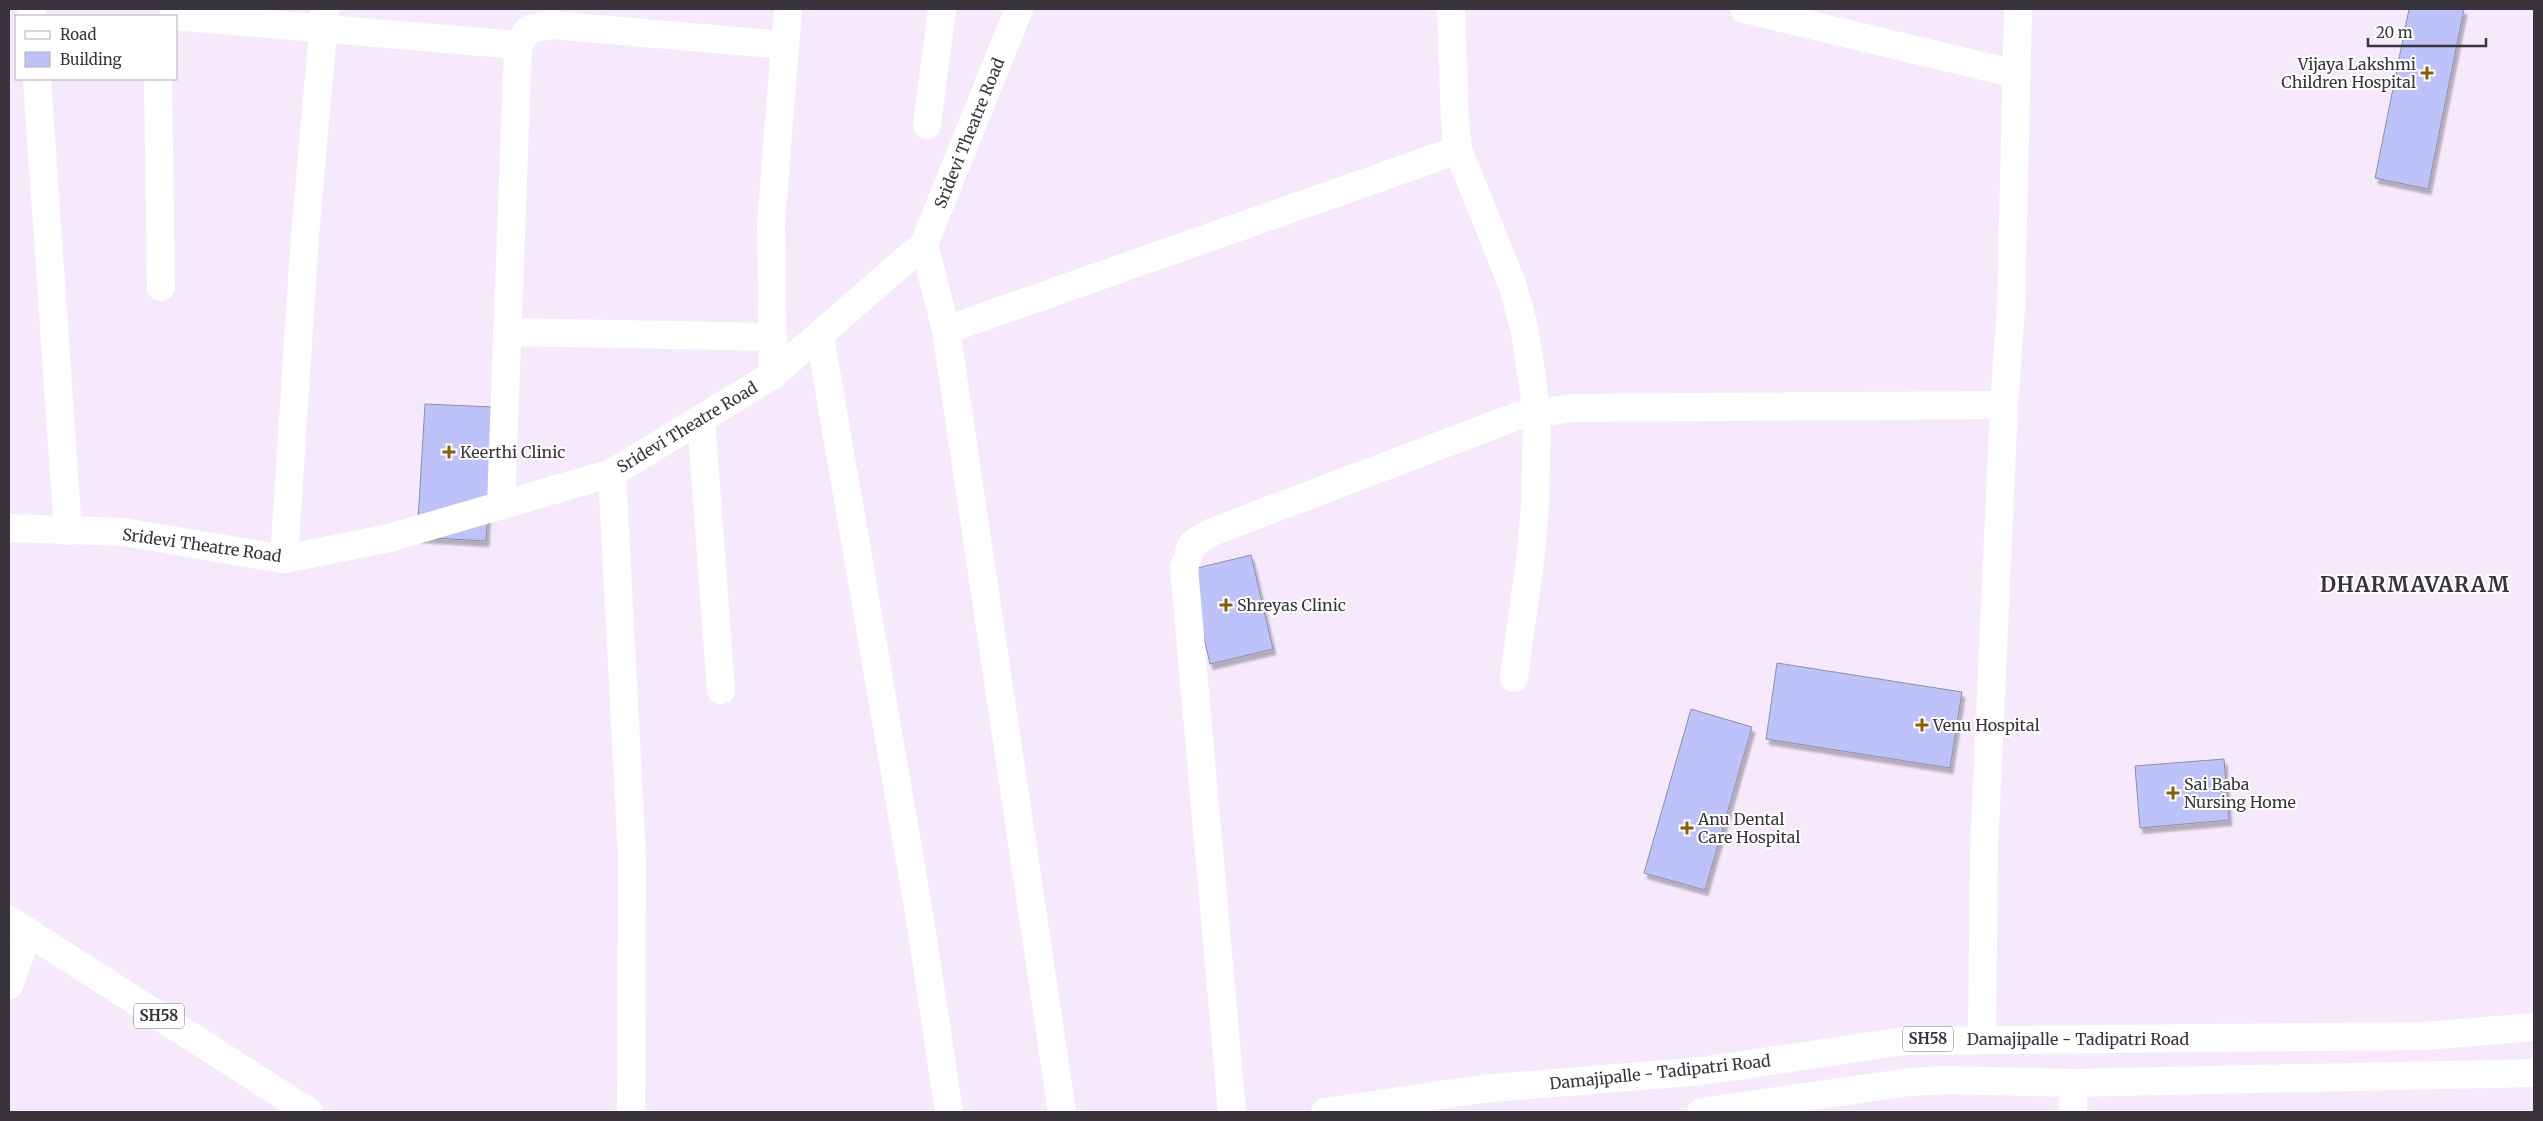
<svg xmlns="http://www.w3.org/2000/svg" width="2543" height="1121" font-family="Merriweather,serif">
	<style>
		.building { fill: #bdc2fa; stroke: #8d8fa2; filter: url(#shadow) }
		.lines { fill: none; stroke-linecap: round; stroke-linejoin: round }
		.minor { stroke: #fff; stroke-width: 28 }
		.tertiary { stroke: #fff; stroke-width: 28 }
		.secondary { stroke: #fff; stroke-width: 28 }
		.primary { stroke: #fff; stroke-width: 28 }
		.poi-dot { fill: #8b5c02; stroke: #fff; stroke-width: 2 }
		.labels { text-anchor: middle; stroke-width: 4; stroke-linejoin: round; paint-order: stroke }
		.shield { fill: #fff; stroke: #747176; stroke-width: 1 }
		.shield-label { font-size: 15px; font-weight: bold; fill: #39343b }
		.poi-label { font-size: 16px; fill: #39343b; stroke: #fff; text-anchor: start }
		.street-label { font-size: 16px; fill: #39343b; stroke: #fff }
		.district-label { font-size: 21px; font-weight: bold; letter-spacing: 1px; fill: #39343b; stroke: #fff }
	</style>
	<defs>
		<filter id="shadow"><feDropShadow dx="3" dy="5.5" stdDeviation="1" flood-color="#0004"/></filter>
	</defs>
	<rect width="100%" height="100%" fill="#f7e9fc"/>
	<g class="building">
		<path d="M2409 9H2464L2428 189 2375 178Z"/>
		<path d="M425 404 493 407 486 541 417 537Z"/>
		<path d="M1251 555 1273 649 1210 664 1189 570Z"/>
		<path d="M1777 663 1962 692 1950 768 1766 739Z"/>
		<path d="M1691 709 1752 727 1705 890 1644 873Z"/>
		<path d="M2224 759 2229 820 2140 828 2135 766Z"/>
	</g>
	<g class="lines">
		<g class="minor">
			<path d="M31 9 32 16"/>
			<path d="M1451 9 1455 121 1458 150 1512 284 1524 327 1537 412 1535 507 1531 553 1514 678"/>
			<path d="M1744 9 2016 74"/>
			<path d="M173 16 518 45"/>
			<path d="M37 79 68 531"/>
			<path d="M158 79 161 287"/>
			<path d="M927 125 942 9"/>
			<path d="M924 244 946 330 1062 1112"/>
			<path d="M946 330 1458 150"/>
			<path d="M507 332 773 337"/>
			<path d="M820 336 920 919 949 1112"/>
			<path d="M773 375 771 223 788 9"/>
			<path d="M701 419 721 690"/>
			<path d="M612 473 632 857 631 1112"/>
			<path d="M501 505 518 45 529 29 551 25 785 45"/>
			<path d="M9 985 28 932"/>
			<path d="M1232 1112 1184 568 1192 544 1212 532 1515 417 1572 408 2004 405"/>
			<path d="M2073 1112V1083"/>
		</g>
		<g class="tertiary">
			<path d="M9 528 124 532 284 559 389 538 612 473 773 375 924 244 1019 9"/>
			<path d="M284 559 305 235 325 9"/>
		</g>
		<path class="secondary" d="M1982 1039 1984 850 2004 405 2011 308 2018 9"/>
		<g class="primary">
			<path d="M9 920 309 1112"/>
			<path d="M1325 1112 1481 1089 1703 1071 1904 1041 2425 1036 2534 1027"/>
			<path d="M1701 1112 1910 1082 1945 1080 2073 1083 2534 1073"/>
		</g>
	</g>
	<g class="poi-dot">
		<path d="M2424.5 65.5h5v5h5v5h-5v5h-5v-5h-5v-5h5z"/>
		<path d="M446.5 444.5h5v5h5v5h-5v5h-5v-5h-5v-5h5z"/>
		<path d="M1223.5 597.5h5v5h5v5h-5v5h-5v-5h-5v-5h5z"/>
		<path d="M1919.5 717.5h5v5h5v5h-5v5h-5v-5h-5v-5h5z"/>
		<path d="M2170.5 785.5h5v5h5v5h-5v5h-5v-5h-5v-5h5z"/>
		<path d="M1684.5 820.5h5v5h5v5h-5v5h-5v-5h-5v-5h5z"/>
	</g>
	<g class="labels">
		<g class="shield">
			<rect x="134" y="1003.5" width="50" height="25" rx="4"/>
			<rect x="1903" y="1026.5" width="50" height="25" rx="4"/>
		</g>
		<g class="shield-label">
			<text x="159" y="1021">SH58</text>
			<text x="1928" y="1044">SH58</text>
		</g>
		<g class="poi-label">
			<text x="2416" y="70" text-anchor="end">Vijaya Lakshmi<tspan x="2416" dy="18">Children Hospital</tspan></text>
			<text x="460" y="458">Keerthi Clinic</text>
			<text x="1237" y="611">Shreyas Clinic</text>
			<text x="1933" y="731">Venu Hospital</text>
			<text x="2184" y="790">Sai Baba<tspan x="2184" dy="18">Nursing Home</tspan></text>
			<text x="1698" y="825">Anu Dental<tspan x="1698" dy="18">Care Hospital</tspan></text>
		</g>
		<g class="street-label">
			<text transform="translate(969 133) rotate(-68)" y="6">Sridevi Theatre Road</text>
			<text transform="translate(687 427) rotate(-31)" y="6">Sridevi Theatre Road</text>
			<text transform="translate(202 545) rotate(8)" y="6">Sridevi Theatre Road</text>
			<text x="2078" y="1045">Damajipalle - Tadipatri Road</text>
			<text transform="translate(1660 1072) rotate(-6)" y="6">Damajipalle - Tadipatri Road</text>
		</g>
		<g class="district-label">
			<text x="2415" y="592">DHARMAVARAM</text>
		</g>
	</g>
	<rect width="2543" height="1121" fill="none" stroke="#39343b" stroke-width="20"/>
	<rect x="15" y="15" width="162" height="65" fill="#ffffff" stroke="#b0aeb1"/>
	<rect x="25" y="31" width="25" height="8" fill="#ffffff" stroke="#b0aeb1"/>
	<text x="60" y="40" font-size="15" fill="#39343b">Road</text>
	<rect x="25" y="52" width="25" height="15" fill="#bdc2fa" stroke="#b0aeb1"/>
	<text x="60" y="65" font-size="15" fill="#39343b">Building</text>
	<path d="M2368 38v8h118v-8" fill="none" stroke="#39343b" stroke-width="2.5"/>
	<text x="2376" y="38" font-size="15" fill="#39343b" stroke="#ffffff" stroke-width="4" paint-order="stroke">20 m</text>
</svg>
